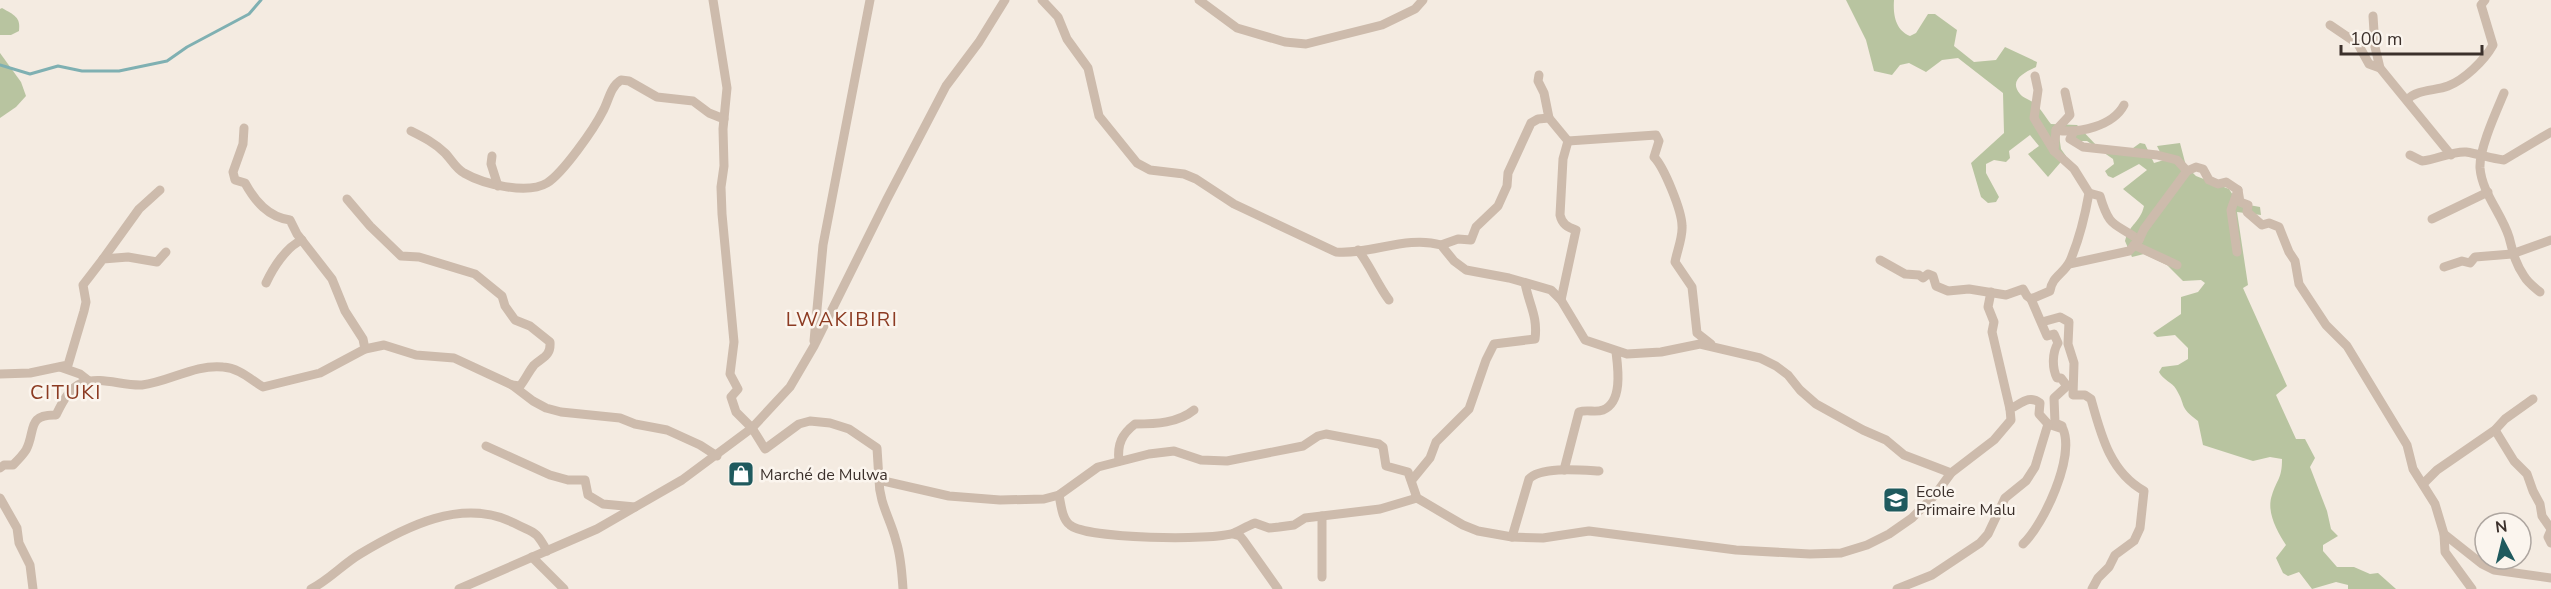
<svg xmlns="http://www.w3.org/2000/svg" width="2551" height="589" font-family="'Nunito Sans',sans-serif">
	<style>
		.green { fill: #b8c4a0 }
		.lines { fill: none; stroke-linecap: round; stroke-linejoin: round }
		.stream { stroke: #7fb0b2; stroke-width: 3 }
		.minor { stroke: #cdbbac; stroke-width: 9 }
		.labels { text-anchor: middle; stroke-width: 5; stroke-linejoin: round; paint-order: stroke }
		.poi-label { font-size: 16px; fill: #3b302b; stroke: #fbf5ee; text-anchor: start }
		.quarter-label { font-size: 20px; letter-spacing: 1.5px; fill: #8c3b22; stroke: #fbf5ee }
	</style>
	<rect width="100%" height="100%" fill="#f4ebe1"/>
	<g class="green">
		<path d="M1846 0H1894C1893 14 1895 30 1910 36L1916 33 1928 14H1935L1957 30 1954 46 1974 62 1996 60 2005 47 2037 62 2036 67C2025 72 2008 80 2020 94 2024 99 2032 100 2036 105 2042 110 2046 118 2051 124L2077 125 2097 146 2129 151 2140 143 2145 144 2154 163 2164 160 2157 146 2180 143 2186 166 2196 176 2229 189 2238 203 2260 207 2261 215 2237 212 2248 285 2243 288 2287 386 2276 395 2296 439H2305L2315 458 2310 467 2327 511 2331 529 2338 536 2323 545V551L2337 567H2354L2370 574 2378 573 2396 589H2348V585L2336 582 2312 589 2299 572 2288 576 2283 573 2276 558 2286 545C2277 531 2266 512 2272 495 2277 479 2282 479 2282 459L2270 457 2253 461 2203 445 2198 421C2178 406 2187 407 2176 389 2172 382 2163 380 2159 372L2162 367 2178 365 2188 359V348L2175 335 2157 337 2153 333 2181 314V297L2198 292 2205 283 2201 280 2183 281 2167 265 2144 254 2132 257 2125 241C2130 223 2140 223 2144 206L2123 189 2147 170 2139 164 2113 178 2108 176 2105 171 2114 164 2113 159 2087 141H2078L2066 129 2059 135 2061 149 2066 156 2048 177 2028 154 2039 146 2030 135 2009 151 2010 158 2006 162 1994 160 1986 164V173L1999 197 1996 202 1988 203 1981 197 1971 163 2004 133 2003 93 1958 58 1942 60 1926 72 1909 63 1900 65 1892 75 1874 71 1866 40Z"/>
		<path d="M2 8C14 15 21 17 19 31L11 35H0V9Z"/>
		<path d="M0 53 21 82 26 96 16 107 0 118Z"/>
	</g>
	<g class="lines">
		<path class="stream" d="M0 65 30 74 58 66 82 71H119L167 61 187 47 249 14 261 0"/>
		<g class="minor">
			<path d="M713 0 727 88 723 129 724 166 721 187 722 214 734 342 730 374 738 389 731 397 736 412 752 428 765 449 799 424 810 421 830 423 849 429 877 448 879 480 949 496 1000 500 1044 499 1059 495 1098 467 1149 454 1174 451 1201 460 1227 461 1303 446 1318 436 1326 434 1379 444 1383 447 1386 466 1408 472 1417 498 1463 525 1478 531 1512 537 1543 538 1589 531 1736 550 1810 554 1841 553 1867 545 1889 534 1912 518 1935 495 1951 473 1994 440 2011 420 2010 409C2021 404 2029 394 2040 403L2039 414 2048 424 2063 429C2075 457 2044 524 2023 544"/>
			<path d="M1042 0 1058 17 1067 39 1088 68 1099 116 1137 163 1150 170 1184 174 1196 179 1234 204 1336 252C1370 255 1407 235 1441 245L1454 261 1466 270 1509 278 1551 290 1561 300 1585 340 1627 354 1661 352 1700 344 1760 358 1776 366 1788 375 1800 390 1816 404 1863 430 1886 440 1904 455 1951 473"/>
			<path d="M1199 0 1237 28 1285 42 1306 44 1382 25 1415 9 1423 0"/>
			<path d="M2373 16 2375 47 2380 68 2451 155"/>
			<path d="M2330 25 2358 44 2369 64 2380 68"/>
			<path d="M1539 75 1538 81 1544 93 1549 118"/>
			<path d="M2504 93C2496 112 2479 149 2480 168 2482 193 2502 214 2509 237 2513 252 2515 263 2524 276 2528 283 2534 287 2540 292"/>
			<path d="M2407 100C2417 89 2435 91 2448 86 2464 80 2484 61 2493 45L2481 5 2485 0"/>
			<path d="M244 128 243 144 233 172 235 180 245 183C255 201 268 217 290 220L297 234 332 279 345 311 363 339 365 349"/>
			<path d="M2056 130C2079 134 2113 126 2124 105"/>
			<path d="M411 131C423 137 435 143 445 153 451 159 456 169 464 173 483 184 527 195 547 183 563 173 594 129 603 111 609 100 610 87 621 80L629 81 657 97 693 101 709 113 724 119"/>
			<path d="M2073 133 2070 139 2083 147 2157 155 2177 160 2187 171"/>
			<path d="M1568 141 1656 135 1659 141 1654 157C1664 167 1682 211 1682 226 1683 237 1677 251 1675 262L1692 287 1697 333 1711 344"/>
			<path d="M2054 151 2056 130 2070 115 2065 92"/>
			<path d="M2410 155 2422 161C2436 160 2452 151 2466 152 2479 154 2490 158 2504 160L2551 132"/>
			<path d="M492 156 491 164 498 186"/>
			<path d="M2238 190 2240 202 2248 205 2247 212 2262 225 2269 223 2279 227 2289 252 2295 261 2299 284 2326 325 2347 346 2407 445 2413 469 2435 504 2444 534 2445 552 2472 589"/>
			<path d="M2089 193 2100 196C2110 230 2115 222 2139 240"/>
			<path d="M347 199 370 226 401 256 419 257 475 274 502 296 505 306 515 320 530 326 550 342C551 356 543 357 534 365 529 371 525 380 520 386L512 385"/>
			<path d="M2432 219 2488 192"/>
			<path d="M1441 245 1458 239 1471 240 1476 227 1498 206 1507 186 1508 173 1531 123 1538 119 1549 118 1568 141 1563 159 1560 215C1562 224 1567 227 1576 230L1561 300"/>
			<path d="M2134 245 2177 265"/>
			<path d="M1358 250C1371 267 1377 284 1389 300"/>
			<path d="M103 259 139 209 160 190"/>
			<path d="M1880 260 1905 274 1919 275 1923 278 1928 274 1933 276 1936 286 1948 291 1969 289 2006 295 2023 289 2027 296 2031 299 2047 336 2054 334 2058 343C2052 353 2052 368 2057 378H2061L2067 386 2054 398 2055 423 2062 426"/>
			<path d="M2069 264 2129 251 2139 240 2144 229 2187 171 2196 167 2203 169 2209 180 2218 184 2226 182 2238 190 2231 210 2237 252"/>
			<path d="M2444 267 2462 261 2470 263 2475 257 2512 254 2551 240"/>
			<path d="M266 283C273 268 286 247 302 240"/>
			<path d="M1991 292 1988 307 1994 322 1992 332 2010 409"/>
			<path d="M2031 299 2050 291C2052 276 2064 274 2070 261 2079 240 2085 216 2089 193L2074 169 2054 151 2034 118 2038 90 2035 76"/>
			<path d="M2042 322 2060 317 2069 322 2068 344 2074 363 2073 395H2085L2091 399C2101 435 2110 472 2144 491L2140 528 2134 541 2115 555 2109 567 2098 578 2092 589"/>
			<path d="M814 341 823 245 870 0"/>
			<path d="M60 367 80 374 89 381"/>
			<path d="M0 374 30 373 68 365 84 311 86 302 83 285 103 259 128 257 157 262 166 252"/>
			<path d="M2495 430 2514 461 2527 474 2533 491 2540 504 2542 516 2551 529"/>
			<path d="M486 446 550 475 568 480H585L588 495 603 504 635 507"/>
			<path d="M1119 461C1117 444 1122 434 1135 424 1156 424 1178 423 1194 410"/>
			<path d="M0 468 4 465H13C18 460 23 455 26 450 36 432 26 414 56 415 62 403 69 388 82 383 101 376 122 386 142 385 169 382 195 364 223 367 239 368 250 379 263 387L320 373 365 349 384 345 416 355 454 358 512 385 533 401 546 408 561 412 620 418 635 424 667 430 700 445 717 456"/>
			<path d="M1564 470 1579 412C1587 409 1595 413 1603 410 1623 402 1618 368 1616 352"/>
			<path d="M879 480C879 503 891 520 896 541 901 556 902 573 903 589"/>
			<path d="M1412 480 1430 458 1436 442 1469 409 1486 360 1494 344 1535 339C1538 316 1529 305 1525 283"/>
			<path d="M2423 484 2437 470 2495 430 2505 419 2533 399"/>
			<path d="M1059 495C1061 505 1062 519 1070 525 1086 539 1213 541 1234 533 1241 530 1247 526 1255 523L1269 528 1279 527 1294 525 1305 518 1380 509 1417 498"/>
			<path d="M0 498 17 528 19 543 30 565 33 589"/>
			<path d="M1322 516V577"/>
			<path d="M2551 530 2548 537 2551 543"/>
			<path d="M1233 534 1240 536 1244 541 1278 589"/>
			<path d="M2444 534 2482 564 2494 570 2551 578"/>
			<path d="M1512 537 1529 479C1540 466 1582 470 1599 471"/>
			<path d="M532 557 564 589"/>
			<path d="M311 589C329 580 343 564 360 554 405 527 462 497 514 523 535 534 535 529 547 551"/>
			<path d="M459 589 597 529 682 480 752 428 790 387 814 346 887 199 946 86 979 42 1005 0"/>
			<path d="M1897 589 1932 575 1980 543 1988 534 2005 498 2026 481 2035 467 2048 424"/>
		</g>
	</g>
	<defs>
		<symbol id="shop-square" viewBox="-11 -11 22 22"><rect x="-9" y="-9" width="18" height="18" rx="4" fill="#1f5a5e" stroke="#fbf5ee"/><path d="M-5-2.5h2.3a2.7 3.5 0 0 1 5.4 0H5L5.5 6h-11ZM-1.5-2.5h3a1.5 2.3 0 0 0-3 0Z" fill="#fff"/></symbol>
		<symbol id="school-square" viewBox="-11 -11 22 22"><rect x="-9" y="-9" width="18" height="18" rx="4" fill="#1f5a5e" stroke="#fbf5ee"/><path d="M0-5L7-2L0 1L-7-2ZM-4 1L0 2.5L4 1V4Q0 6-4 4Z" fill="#fff"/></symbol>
	</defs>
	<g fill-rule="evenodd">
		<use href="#shop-square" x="726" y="459" width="30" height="30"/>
		<use href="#school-square" x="1881" y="485" width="30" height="30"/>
	</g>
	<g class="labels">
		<g class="poi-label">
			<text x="760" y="480">Marché de Mulwa</text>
			<text x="1916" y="497">Ecole<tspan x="1916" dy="18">Primaire Malu</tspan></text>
		</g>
		<g class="quarter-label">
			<text x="842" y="326">LWAKIBIRI</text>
			<text x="66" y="399">CITUKI</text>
		</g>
	</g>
	<g transform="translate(2503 541) rotate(353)"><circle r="28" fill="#fbf5ee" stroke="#aea6a0" stroke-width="1.5"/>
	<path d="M0-4.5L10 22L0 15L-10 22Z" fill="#1f5a5e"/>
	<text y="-9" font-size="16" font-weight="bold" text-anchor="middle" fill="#3b302b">N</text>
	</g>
	<path d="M2341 45v9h141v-9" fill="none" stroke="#3b302b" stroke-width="3"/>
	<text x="2350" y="45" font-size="18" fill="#3b302b" stroke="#fbf5ee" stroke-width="4.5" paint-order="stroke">100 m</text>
</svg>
